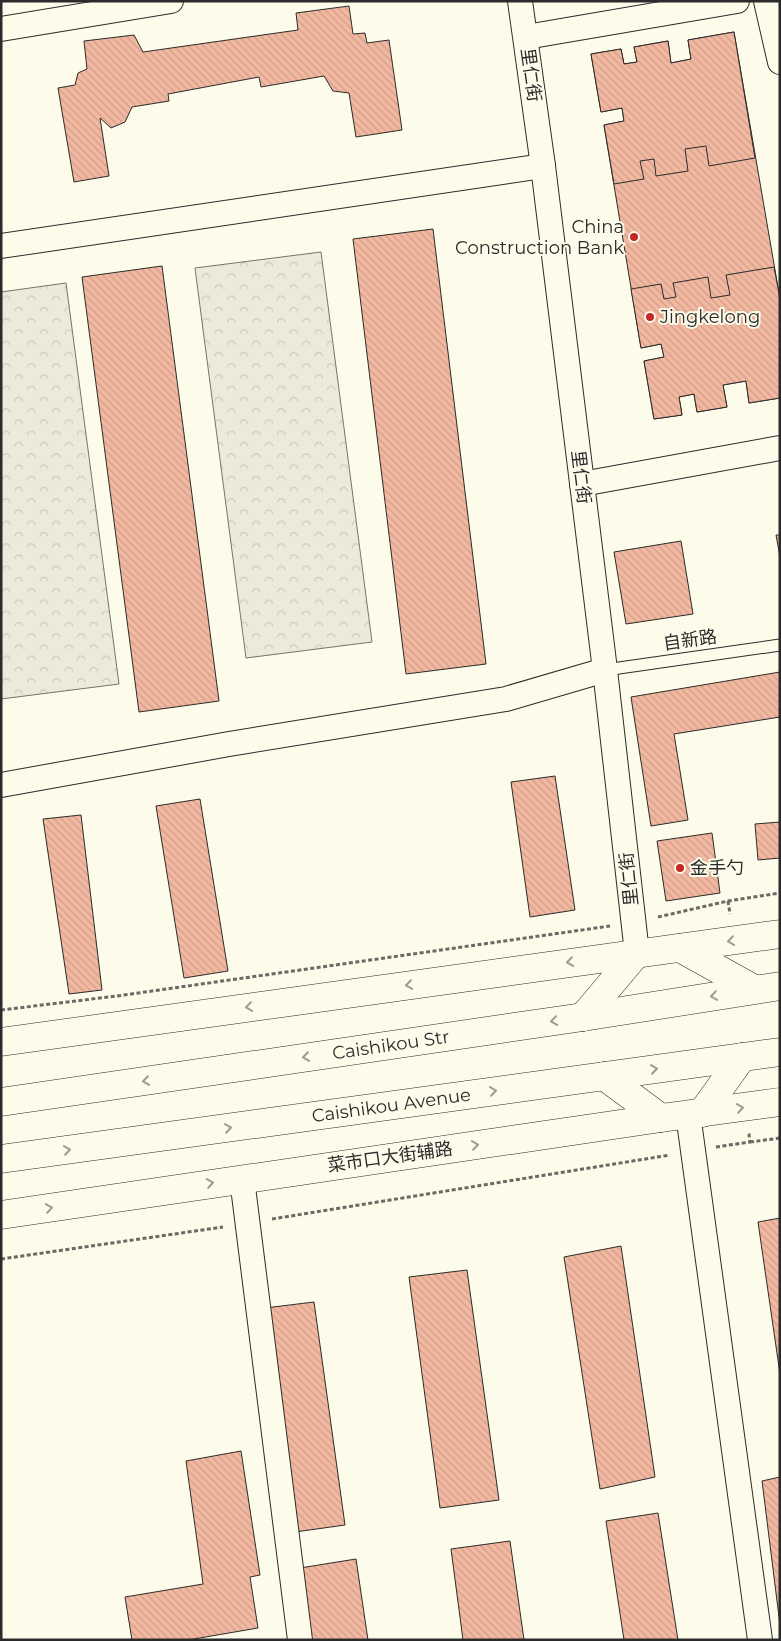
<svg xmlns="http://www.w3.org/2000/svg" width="781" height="1641" font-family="Montserrat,'Noto Sans SC',sans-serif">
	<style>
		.park { fill: url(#park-crowns); stroke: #74746e }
		.building { fill: url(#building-back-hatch); stroke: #2b2b2b }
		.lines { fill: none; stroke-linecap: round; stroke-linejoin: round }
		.service-casing { stroke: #2b2b2b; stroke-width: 13 }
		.minor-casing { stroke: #2b2b2b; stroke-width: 26 }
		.tertiary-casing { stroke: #2b2b2b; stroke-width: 29 }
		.primary-casing { stroke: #2b2b2b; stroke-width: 29 }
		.path { stroke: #6a6964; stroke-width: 3; stroke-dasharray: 4 2.5; stroke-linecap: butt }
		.service { stroke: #fdfbea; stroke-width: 11 }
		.minor { stroke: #fdfbea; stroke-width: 24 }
		.tertiary { stroke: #fdfbea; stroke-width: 28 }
		.primary { stroke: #fdfbea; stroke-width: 28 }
		.oneway { stroke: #9e9d94 }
		.poi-dot { fill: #c62828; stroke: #fdfbea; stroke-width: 2 }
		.labels { text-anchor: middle; stroke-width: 4; stroke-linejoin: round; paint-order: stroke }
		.street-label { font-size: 18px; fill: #2b2b2b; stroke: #fdfbea }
		.poi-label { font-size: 18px; fill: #2b2b2b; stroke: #fdfbea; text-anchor: start }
	</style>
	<defs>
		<pattern id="park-crowns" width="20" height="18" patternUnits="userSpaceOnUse" patternTransform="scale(1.25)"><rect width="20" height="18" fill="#ecebdb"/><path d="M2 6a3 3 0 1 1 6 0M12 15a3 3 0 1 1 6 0" fill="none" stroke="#cbcabc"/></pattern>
		<pattern id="building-back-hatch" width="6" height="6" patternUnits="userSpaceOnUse" patternTransform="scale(1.25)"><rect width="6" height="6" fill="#f2b8a0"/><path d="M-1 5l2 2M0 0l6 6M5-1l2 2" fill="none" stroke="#d09e8a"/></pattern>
	</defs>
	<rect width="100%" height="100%" fill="#fdfbea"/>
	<g class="park">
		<path d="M321 252 372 642 246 658 195 268Z"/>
		<path d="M66 283 119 684 1 699V292Z"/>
	</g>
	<g class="building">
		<path d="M349 6 353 34 365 33 367 43 389 40 402 130 356 137 349 93 333 91 324 76 261 87 259 77 168 94 169 101 132 107 125 122 111 128 100 118 109 176 74 182 58 88 75 85 78 73 87 69 84 41 134 35 143 52 298 30 296 13Z"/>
		<path d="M734 32 780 299V398L749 403 746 381 723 385 727 407 697 412 694 394 679 397 682 415 654 419 644 361 664 357 661 344 641 348 604 125 624 121 622 108 601 112 591 54 621 49 624 64 637 62 634 47 668 41 671 63 691 59 688 40Z"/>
		<path d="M734 32 755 158 709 166 706 146 685 149 688 171 656 176 654 159 640 161 644 179 614 184 604 125 624 121 622 108 601 112 591 54 621 49 624 64 637 62 634 47 668 41 671 63 691 59 688 40Z"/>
		<path d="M433 229 486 664 406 674 353 239Z"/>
		<path d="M162 266 219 701 139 712 82 277Z"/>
		<path d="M774 267 780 299V398L749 403 746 381 723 385 727 407 697 412 694 394 679 397 682 415 654 419 644 361 664 357 661 344 641 348 631 289 661 284 664 299 676 297 673 283 708 277 711 298 730 295 726 275Z"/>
		<path d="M776 535H780V557Z"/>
		<path d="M681 541 693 614 626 624 614 552Z"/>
		<path d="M780 672V717L674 734 688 820 651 826 631 697Z"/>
		<path d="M555 776 575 910 530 917 511 782Z"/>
		<path d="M200 799 228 971 184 978 156 806Z"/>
		<path d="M81 815 102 990 69 994 43 819Z"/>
		<path d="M780 822V858L758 860 755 824Z"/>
		<path d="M712 833 720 893 666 901 657 841Z"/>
		<path d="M780 1218V1374L758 1222Z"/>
		<path d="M621 1246 655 1477 600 1489 564 1257Z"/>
		<path d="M467 1270 499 1500 440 1508 409 1277Z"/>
		<path d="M314 1302 345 1525 295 1532 265 1308Z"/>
		<path d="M241 1451 260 1575 250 1577 258 1628 188 1640H132L125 1597 203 1584 186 1461Z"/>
		<path d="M780 1477V1625L762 1481Z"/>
		<path d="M658 1513 678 1640H624L606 1521Z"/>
		<path d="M510 1541 524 1640H463L451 1549Z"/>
		<path d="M356 1559 368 1640H312L300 1568Z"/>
	</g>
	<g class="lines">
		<defs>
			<path id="service" d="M605 670 780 645"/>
			<g id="minor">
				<path d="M520 1 543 166 605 670 637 953"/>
				<path d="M766 1 780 62"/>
				<path d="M1 29 171 1"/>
				<path d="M526 37 737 1"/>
				<path d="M1 246 543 166"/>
				<path d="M582 484 780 448"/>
				<path d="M1 785 229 744 506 699 605 670"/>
				<path d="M688 1114 760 1640"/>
				<path d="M242 1179 300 1640"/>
			</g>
			<g id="tertiary">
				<path d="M1 1042 780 934"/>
				<path d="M1 1215 661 1118 780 1102"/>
			</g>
			<g id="primary">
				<path d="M680 948 754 989"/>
				<path d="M583 1017 637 953"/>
				<path d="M604 1076 661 1118"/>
				<path id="s1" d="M1 1102 583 1017 780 986"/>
				<path d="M702 1113 742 1057"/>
				<path id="s2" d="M1 1159 780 1052"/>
			</g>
		</defs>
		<use href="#service" class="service-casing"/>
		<use href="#minor" class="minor-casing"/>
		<use href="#tertiary" class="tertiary-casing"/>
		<use href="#primary" class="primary-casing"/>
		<g class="path">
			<path d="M728 901 730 914"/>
			<path d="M658 917 728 901 780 893"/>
			<path d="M1 1010 117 996 610 926"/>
			<path d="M750 1142 780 1138"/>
			<path d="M716 1147 750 1142 749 1135H752"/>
			<path d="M272 1219 670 1155"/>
			<path d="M1 1259 223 1227"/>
		</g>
		<use href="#service" class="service"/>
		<use href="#minor" class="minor"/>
		<use href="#tertiary" class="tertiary"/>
		<use href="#primary" class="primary"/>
	</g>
	<defs><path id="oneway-chevron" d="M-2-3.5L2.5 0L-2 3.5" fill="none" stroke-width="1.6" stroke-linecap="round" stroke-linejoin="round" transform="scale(1.25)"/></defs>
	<g class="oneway">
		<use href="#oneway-chevron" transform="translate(731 941) rotate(172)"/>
		<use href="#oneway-chevron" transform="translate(570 962) rotate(172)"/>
		<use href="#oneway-chevron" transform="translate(409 985) rotate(172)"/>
		<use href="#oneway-chevron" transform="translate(714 996) rotate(171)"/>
		<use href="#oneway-chevron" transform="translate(249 1007) rotate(172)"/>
		<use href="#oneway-chevron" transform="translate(554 1021) rotate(172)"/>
		<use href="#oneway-chevron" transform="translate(306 1057) rotate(172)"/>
		<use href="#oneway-chevron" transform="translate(654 1069) rotate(-8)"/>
		<use href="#oneway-chevron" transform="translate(146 1081) rotate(172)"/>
		<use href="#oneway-chevron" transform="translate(493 1091) rotate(-8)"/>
		<use href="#oneway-chevron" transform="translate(740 1108) rotate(-8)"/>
		<use href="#oneway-chevron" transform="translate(228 1128) rotate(-8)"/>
		<use href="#oneway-chevron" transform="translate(475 1145) rotate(-8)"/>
		<use href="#oneway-chevron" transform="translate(67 1150) rotate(-8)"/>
		<use href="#oneway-chevron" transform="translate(210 1183) rotate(-9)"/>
		<use href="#oneway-chevron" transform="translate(49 1208) rotate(-9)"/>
	</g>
	<g class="poi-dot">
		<circle cx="634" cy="237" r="5"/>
		<circle cx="650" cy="317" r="5"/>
		<circle cx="680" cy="868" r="5"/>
	</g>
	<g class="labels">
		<g class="street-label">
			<text transform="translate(531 75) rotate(82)" y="6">里仁街</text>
			<text transform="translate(581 477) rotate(83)" y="6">里仁街</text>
			<text transform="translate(690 640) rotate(-8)" y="6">自新路</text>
			<text transform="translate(629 879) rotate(-96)" y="6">里仁街</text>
			<text dy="6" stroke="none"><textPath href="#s1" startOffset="394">Caishikou Str</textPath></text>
			<text dy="6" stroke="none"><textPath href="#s2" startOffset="394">Caishikou Avenue</textPath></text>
			<text transform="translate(390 1157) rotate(-8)" y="6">菜市口大街辅路</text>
		</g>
		<g class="poi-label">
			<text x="624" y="233" text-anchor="end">China<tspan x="624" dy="21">Construction Bank</tspan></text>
			<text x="660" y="323">Jingkelong</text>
			<text x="690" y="874">金手勺</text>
		</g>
	</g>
	<rect width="781" height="1641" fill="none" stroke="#2b2b2b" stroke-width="5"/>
</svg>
